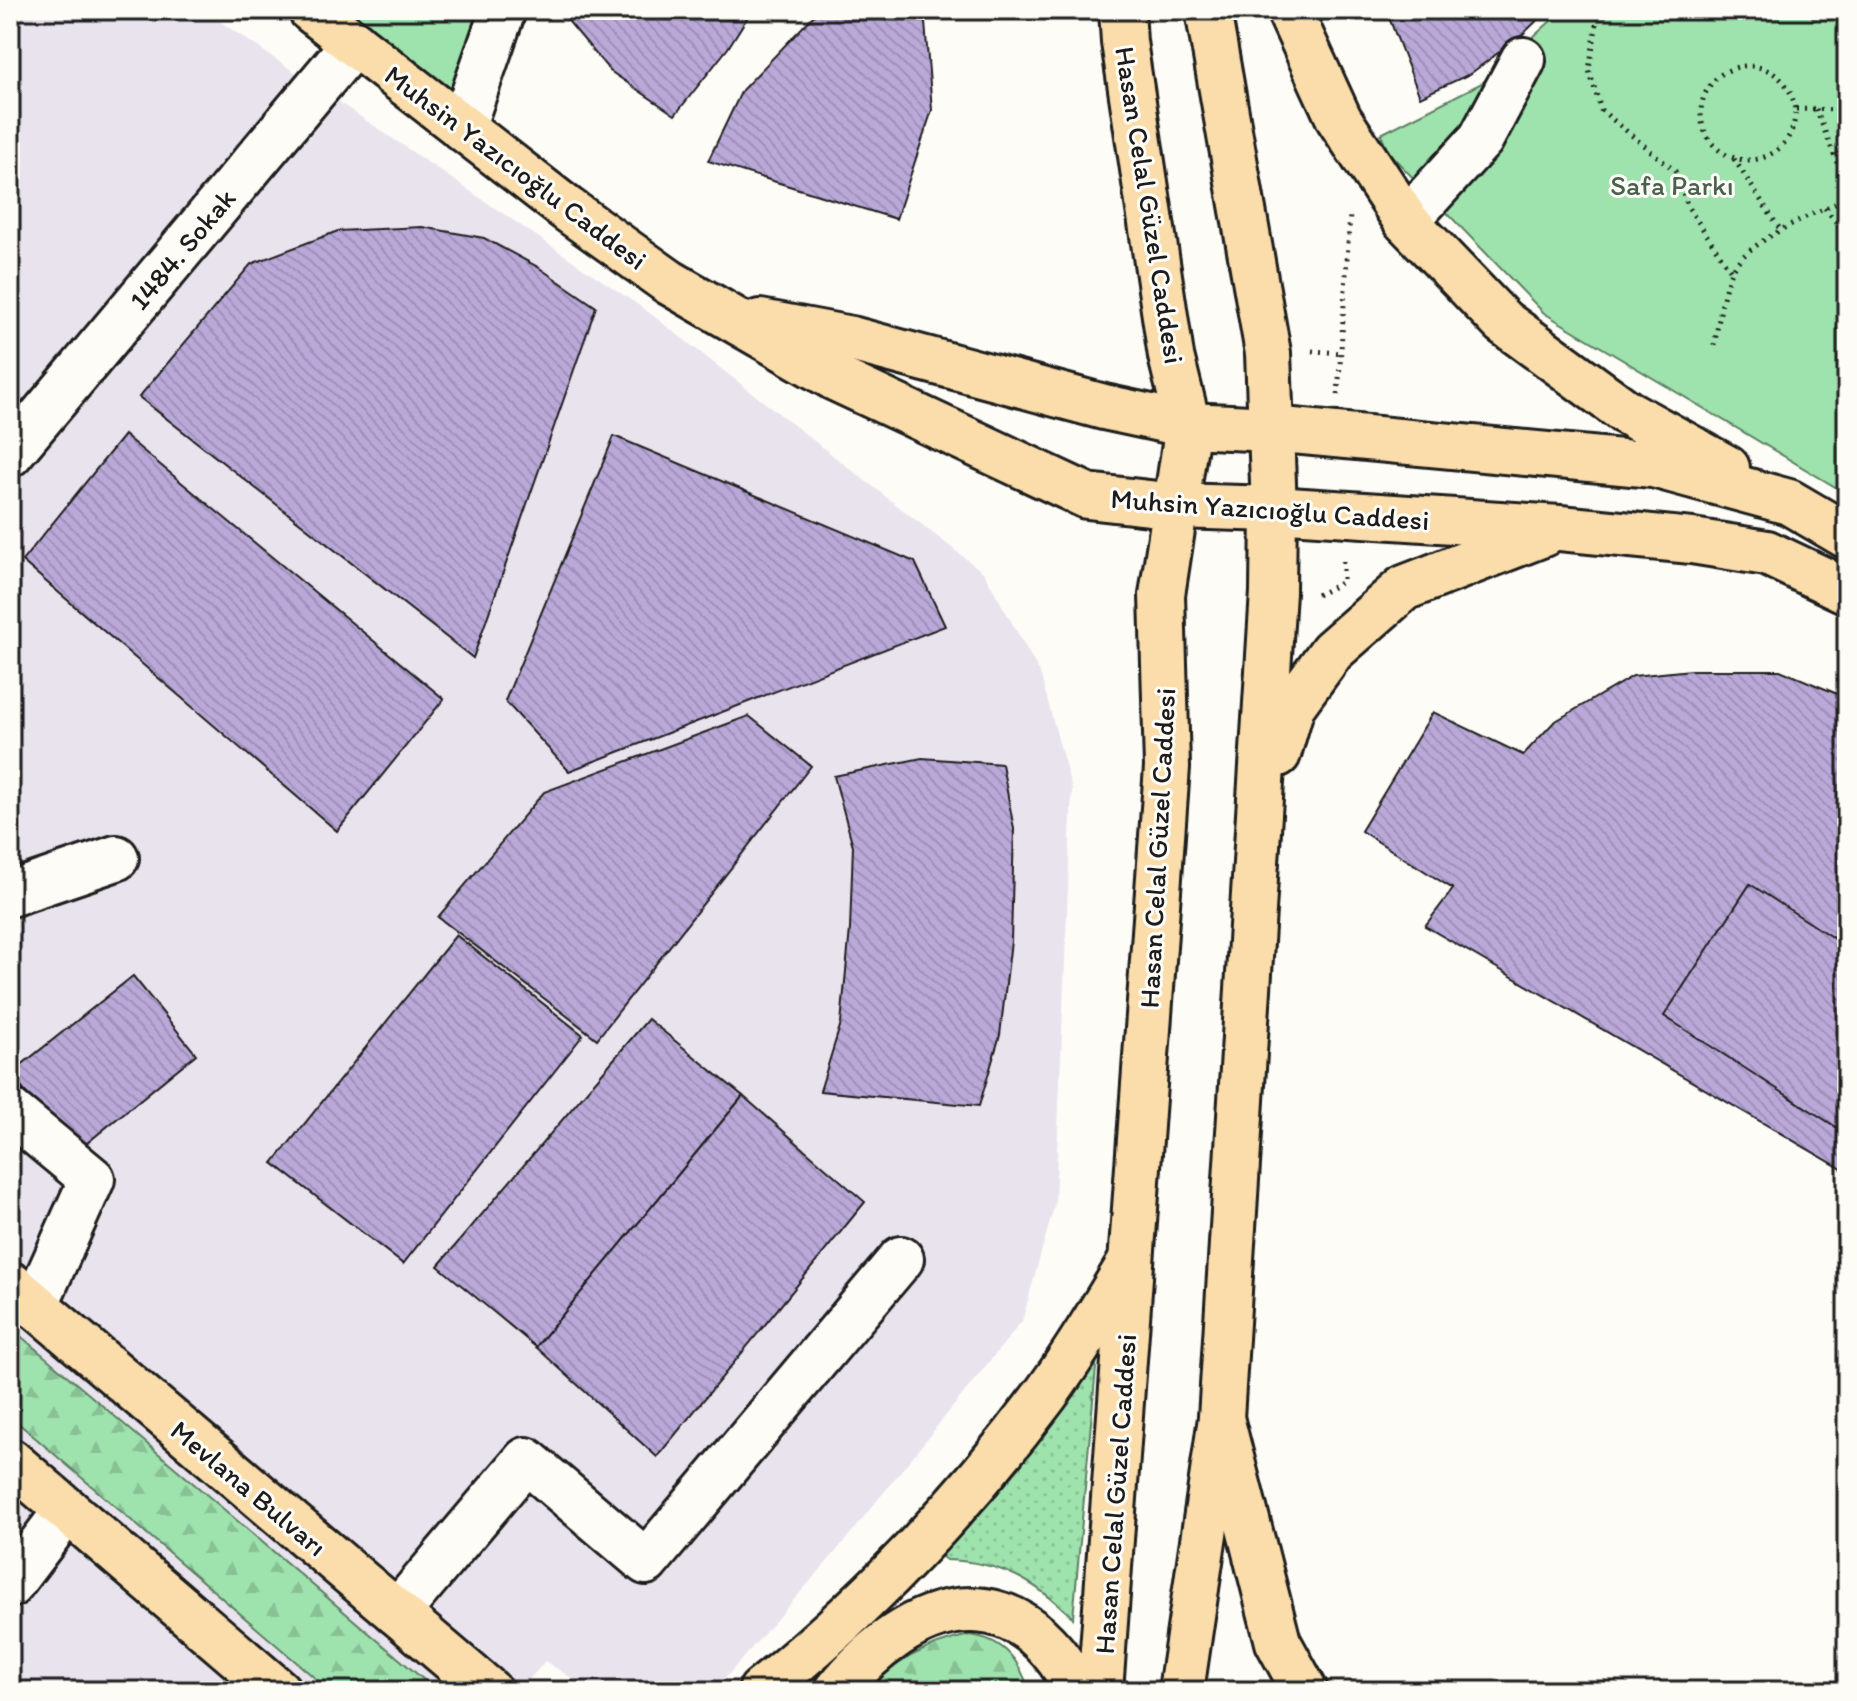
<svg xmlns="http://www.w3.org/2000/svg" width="1857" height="1701" font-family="Itim,sans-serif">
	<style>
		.built { fill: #e9e3ee }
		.forest { fill: url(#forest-firs); stroke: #5d7f64; stroke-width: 2 }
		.park { fill: #9ee2ad; stroke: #5d7f64; stroke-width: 2 }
		.garden { fill: url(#garden-dots); stroke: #5d7f64; stroke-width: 2 }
		.building { fill: url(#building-back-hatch); stroke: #1c1c1c; stroke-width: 2 }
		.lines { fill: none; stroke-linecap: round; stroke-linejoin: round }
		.minor-casing { stroke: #1c1c1c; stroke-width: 50 }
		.major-casing { stroke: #1c1c1c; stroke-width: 50 }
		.highway-casing { stroke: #1c1c1c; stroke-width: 50 }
		.path { stroke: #1c1c1c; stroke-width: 5; stroke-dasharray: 2 6; stroke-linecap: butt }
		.minor { stroke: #fdfcf7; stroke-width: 44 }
		.major { stroke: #faddab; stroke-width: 44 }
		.highway { stroke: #faddab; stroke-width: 44 }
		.labels { text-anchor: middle; stroke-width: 6; stroke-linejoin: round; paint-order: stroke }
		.street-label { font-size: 28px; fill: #1c1c1c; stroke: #fdfcf7 }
		.park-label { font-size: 28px; fill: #4a614f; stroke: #fdfcf7 }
	</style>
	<defs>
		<pattern id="forest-firs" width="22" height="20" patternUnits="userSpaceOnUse" patternTransform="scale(2)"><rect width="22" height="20" fill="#9ee2ad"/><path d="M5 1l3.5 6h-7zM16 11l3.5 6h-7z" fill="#88c194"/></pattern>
		<pattern id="garden-dots" width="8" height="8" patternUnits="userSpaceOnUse" patternTransform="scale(2)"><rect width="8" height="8" fill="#9ee2ad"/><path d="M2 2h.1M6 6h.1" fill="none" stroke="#88c194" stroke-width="1.8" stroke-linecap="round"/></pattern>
		<pattern id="building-back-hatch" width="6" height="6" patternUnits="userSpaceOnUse" patternTransform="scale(2)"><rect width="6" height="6" fill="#b9a8d8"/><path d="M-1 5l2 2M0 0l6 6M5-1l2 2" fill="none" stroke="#9e90b9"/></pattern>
	</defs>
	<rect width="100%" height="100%" fill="#fdfcf7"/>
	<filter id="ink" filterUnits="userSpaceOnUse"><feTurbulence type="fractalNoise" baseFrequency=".0125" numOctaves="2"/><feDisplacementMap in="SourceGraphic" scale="16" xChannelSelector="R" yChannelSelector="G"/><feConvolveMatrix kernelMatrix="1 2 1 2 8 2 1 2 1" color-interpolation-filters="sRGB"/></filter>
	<g filter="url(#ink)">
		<path class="built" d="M10 10H203L647 311 984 573 1040 673 1072 790 1055 1203 1022 1321 834 1554 719 1685 697 1691H592L545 1661 519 1691H10Z"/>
		<g class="forest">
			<path d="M10 1327 437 1691H330L10 1416Z"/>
			<path d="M970 1635C1003 1639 1020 1660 1029 1691H868C894 1660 932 1643 970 1635Z"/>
		</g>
		<g class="park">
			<path d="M316 10H477L462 128Z"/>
			<path d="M1563 10H1847V494L1544 313 1388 152 1381 134 1482 83Z"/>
		</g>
		<path class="garden" d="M1097 1357 1073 1618C1034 1580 1001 1562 946 1560L941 1556 1018 1469Z"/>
		<g class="building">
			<path d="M559 10H752L728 48 675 115 610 71Z"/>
			<path d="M819 10H924L932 110 896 219 708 161 742 90Z"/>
			<path d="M1386 10H1548L1522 35 1470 74 1420 97Z"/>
			<path d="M422 227 484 238 538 267 596 307 473 658 139 397 251 264 338 231Z"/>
			<path d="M124 435 444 699 337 831 22 561Z"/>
			<path d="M614 436 915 562 945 626 569 771 505 701Z"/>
			<path d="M1691 670H1780L1847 698V1172L1425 926 1453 889 1361 831 1433 712 1523 755 1554 722 1633 676Z"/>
			<path d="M749 716 811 766 597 1039 438 917 544 792Z"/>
			<path d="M922 758 1002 764 1014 829 1011 941 1000 1035 979 1106 820 1091 841 1023 850 929 853 846 834 776Z"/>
			<path d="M1750 884 1847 947V1134L1664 1016Z"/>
			<path d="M456 935 583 1035 403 1264 273 1163Z"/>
			<path d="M133 976 196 1054 76 1152 10 1074Z"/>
			<path d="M648 1019 743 1096 536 1347 438 1266Z"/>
			<path d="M743 1096 865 1202 657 1457 536 1347Z"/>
		</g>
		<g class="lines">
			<defs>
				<g id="minor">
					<path d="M462 128 503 10"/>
					<path d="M1406 221 1481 139 1523 60"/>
					<path d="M10 454 354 43"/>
					<path d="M10 894 116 858"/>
					<path d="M10 1111 92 1179 35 1306"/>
					<path d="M10 1585 67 1510"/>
					<path d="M397 1613 526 1460 646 1562 901 1259"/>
				</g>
				<g id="major">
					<path d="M311 10 567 209 669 282 835 378 1087 496 1176 506 1274 509 1560 528 1692 541 1767 553 1847 591"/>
					<path d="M1289 10 1339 119 1406 221 1503 322 1626 412 1727 468"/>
					<path d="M760 322 851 339 1104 407 1188 425 1272 429 1653 465 1789 502 1847 536"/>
					<path d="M1278 754 1292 706 1332 651 1404 588 1543 534"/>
					<path d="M1100 1691 1167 767 1162 595 1188 425 1171 356 1124 42 1122 10"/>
					<path d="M1181 1691 1221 1418 1273 592 1274 509 1268 353 1208 10"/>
				</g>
				<g id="highway">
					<path d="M10 1284 489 1691"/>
					<path d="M1221 1418 1278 1642 1305 1691"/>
					<path d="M10 1461 278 1691"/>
					<path d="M761 1691C868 1605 964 1504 1046 1394 1077 1351 1104 1306 1131 1261"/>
					<path d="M837 1691C911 1599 1015 1568 1078 1691"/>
				</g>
			</defs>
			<use href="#minor" class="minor-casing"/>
			<use href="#major" class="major-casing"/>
			<use href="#highway" class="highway-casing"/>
			<g class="path">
				<path d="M1603 10 1598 16 1589 70 1601 110 1675 171 1688 207 1731 271"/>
				<circle cx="1748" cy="113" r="47"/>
				<path d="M1796 109 1847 110"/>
				<path d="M1816 109 1847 188"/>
				<path d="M1734 159 1781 231"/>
				<path d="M1825 208 1847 236"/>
				<path d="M1714 345C1719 323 1722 292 1731 272 1745 242 1817 211 1847 199"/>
				<path d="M1312 351 1341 353"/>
				<path d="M1338 395 1350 214"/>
				<path d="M1317 595 1343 582V556"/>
			</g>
			<use href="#minor" class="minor"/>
			<use href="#major" class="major"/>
			<use href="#highway" class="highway"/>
		</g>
	</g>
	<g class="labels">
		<g class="street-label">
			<text transform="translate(516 167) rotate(37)" y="10">Muhsin Yazıcıoğlu Caddesi</text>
			<text transform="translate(1150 205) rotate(81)" y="10">Hasan Celal Güzel Caddesi</text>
			<text transform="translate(182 249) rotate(-50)" y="10">1484. Sokak</text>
			<text transform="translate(1270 509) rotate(4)" y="10">Muhsin Yazıcıoğlu Caddesi</text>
			<text transform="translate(1157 848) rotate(-87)" y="10">Hasan Celal Güzel Caddesi</text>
			<text transform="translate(249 1488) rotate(40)" y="10">Mevlana Bulvarı</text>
			<text transform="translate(1115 1494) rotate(-86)" y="10">Hasan Celal Güzel Caddesi</text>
		</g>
		<g class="park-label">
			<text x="1672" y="195">Safa Parkı</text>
		</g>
	</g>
	<rect width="1857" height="1701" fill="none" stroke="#fdfcf7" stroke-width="40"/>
	<rect x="20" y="20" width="1817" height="1661" fill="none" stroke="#1c1c1c" stroke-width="3" filter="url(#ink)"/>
</svg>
